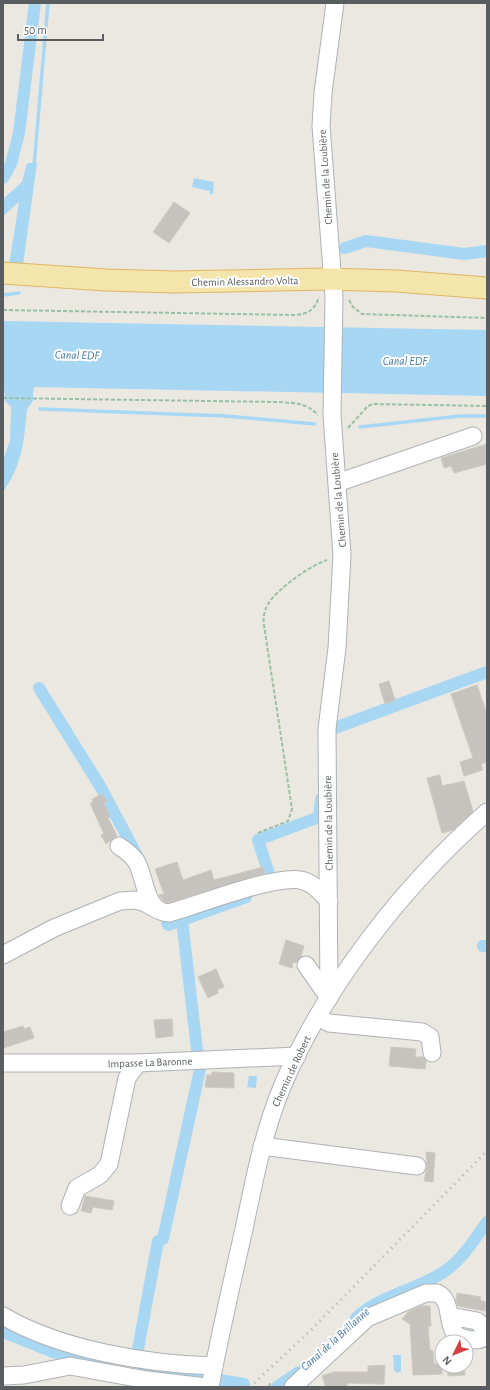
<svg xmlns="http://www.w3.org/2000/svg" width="490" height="1390" font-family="'Alegreya Sans',sans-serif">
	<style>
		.water { fill: #a8d7f4 }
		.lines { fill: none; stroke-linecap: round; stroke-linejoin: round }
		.stream { stroke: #a8d7f4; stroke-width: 3.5 }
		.canal { stroke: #a8d7f4; stroke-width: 12 }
		.building { fill: #c6c3be; stroke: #cec9c0 }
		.minor-casing { stroke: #aeb2b5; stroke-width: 19 }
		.major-casing { stroke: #dfb665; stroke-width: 23 }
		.path { stroke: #9ac0a3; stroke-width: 2; stroke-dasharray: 4 2; stroke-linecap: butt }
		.minor { stroke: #fff; stroke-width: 17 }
		.major { stroke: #f4e5ac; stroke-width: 21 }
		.rail { stroke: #afb0b0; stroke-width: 3; stroke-dasharray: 1 5; stroke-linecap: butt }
		.labels { text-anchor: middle; stroke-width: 4; stroke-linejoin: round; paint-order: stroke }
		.street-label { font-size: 11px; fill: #595d60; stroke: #fff }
		.water-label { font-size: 12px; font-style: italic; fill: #4879a3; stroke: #fff }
	</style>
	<rect width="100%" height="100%" fill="#eae8e1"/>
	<g class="water">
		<path d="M27 163H37L23 265H9L19 202 3 216V199L22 182Z"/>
		<path d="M194 178 214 182 213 194H210V191L192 187Z"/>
		<path d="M3 321 487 330V396L34 387C33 391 33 396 33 400 32 404 28 406 27 410 24 442 22 465 3 492V461L10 440 11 410V407L5 401 4 387 3 386Z"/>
		<path d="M249 1076H257L256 1088 247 1087Z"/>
		<path d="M393 1355H401V1371L398 1373 394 1371Z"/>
	</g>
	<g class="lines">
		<g class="stream">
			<path d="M34 166 48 3"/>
			<path d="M3 295 19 293"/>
			<path d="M40 409 226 416 315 424"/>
			<path d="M360 427 460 416H487"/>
		</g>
		<g class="canal">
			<path d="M3 178 11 164 19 133 35 3"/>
			<path d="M345 248 366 241 464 254 487 251"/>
			<path d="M39 688 100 786 140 861"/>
			<path d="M332 729 487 672"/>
			<path d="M271 880 258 840 319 817 321 799"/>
			<path d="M182 920 246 897"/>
			<path d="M167 923 168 925 182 920 198 1058"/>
			<path d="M483 946H487"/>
			<path d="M356 1318C381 1294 420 1290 448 1269 464 1257 475 1238 487 1222"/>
			<path d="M3 1332 53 1352 109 1362"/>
			<path d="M138 1349 158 1241 163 1239 201 1065"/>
			<path d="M143 1368 201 1378"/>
			<path d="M220 1380 244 1384"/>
			<path d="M277 1387 299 1372"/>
		</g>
	</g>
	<g class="building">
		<path d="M174 202 190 213 169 243 153 232Z"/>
		<path d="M487 444V464L454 473 451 466 444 468 441 458Z"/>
		<path d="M389 681 395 700 385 704 379 684Z"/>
		<path d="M477 685 487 714V762L481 764 483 770 464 776 460 762 473 758 451 694Z"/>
		<path d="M440 775 442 786 464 781 473 811 453 830 442 833 427 778Z"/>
		<path d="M102 794 107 801 104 803 110 817 108 818 117 836 106 844 101 835 104 834 90 803 93 802 92 799Z"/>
		<path d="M177 862 183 880 211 870 214 880 263 867 265 873 169 903 165 902 159 895 164 894 155 869Z"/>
		<path d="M286 940 304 946 301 957 296 963 293 962 292 968 279 964Z"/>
		<path d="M216 969 224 987 217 990 218 993 208 998 198 977Z"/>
		<path d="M172 1019 173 1036 156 1038 154 1020Z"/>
		<path d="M23 1026 24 1029 30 1027 34 1038 3 1048V1032Z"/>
		<path d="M391 1047 416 1049 415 1057H423L426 1061 425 1069 389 1066Z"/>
		<path d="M212 1072 234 1073V1088L205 1087 207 1075H212Z"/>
		<path d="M426 1152 435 1153 433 1182 424 1181 427 1167Z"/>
		<path d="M85 1196 114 1201 112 1210 93 1207 91 1213 81 1211Z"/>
		<path d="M457 1293 481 1297 480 1300 486 1302 485 1311 458 1306 456 1300Z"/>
		<path d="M422 1306H430L431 1326 428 1327 430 1350 433 1351 434 1364 442 1363V1374L413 1375 410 1324 402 1319 408 1312Z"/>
		<path d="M385 1365 384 1384 347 1383V1387H326L322 1376 334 1372H368V1366Z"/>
		<path d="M447 1366H464L465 1375 448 1376Z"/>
	</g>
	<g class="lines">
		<defs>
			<g id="minor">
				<path d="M337 483 473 436"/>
				<path d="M119 846C125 850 132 855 136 861 146 877 144 912 169 913 198 905 274 875 300 880 313 882 320 892 329 901"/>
				<path d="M3 955 54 928 120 901 136 900 145 903 158 910"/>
				<path d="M306 965 329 998"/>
				<path d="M329 998 327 729 337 648 342 555 332 415 334 297 321 126 323 93 335 3"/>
				<path d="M317 1017 329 1023 422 1032 430 1037 432 1053"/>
				<path d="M3 1063H138L297 1056"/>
				<path d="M262 1146 417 1166"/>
				<path d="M70 1206 77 1188 100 1175 109 1164 127 1078 138 1063"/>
				<path d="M3 1316C61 1350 147 1364 214 1366"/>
				<path d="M3 1376 24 1375 70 1366 147 1380 206 1387"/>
				<path d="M210 1387C220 1334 232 1282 244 1229 254 1181 263 1133 282 1087 325 985 404 885 487 812"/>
				<path d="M293 1387 367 1318 426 1293H437C457 1302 441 1336 467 1339 472 1340 478 1341 483 1338L484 1328 477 1321 450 1316"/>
			</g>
			<path id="major" d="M3 273 106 280 174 282 326 279 396 281 487 288"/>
		</defs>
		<use href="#minor" class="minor-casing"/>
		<use href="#major" class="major-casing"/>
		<g class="path">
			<path d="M349 300 353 307 362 314 487 318"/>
			<path d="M3 310 294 315C308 314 314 311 319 297"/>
			<path d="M3 398 277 402C293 403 306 402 318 415"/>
			<path d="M348 428 367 407 372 404 487 406"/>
			<path d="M258 833 288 821 292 809 264 625C263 618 264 611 268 604 277 589 311 565 327 560"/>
			<path d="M269 1387 270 1383"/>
		</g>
		<use href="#minor" class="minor"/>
		<use href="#major" class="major"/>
		<path class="rail" d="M250 1387 309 1332 487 1151"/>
	</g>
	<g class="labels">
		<g class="street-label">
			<text transform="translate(325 177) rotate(-94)" y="4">Chemin de la Loubière</text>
			<text transform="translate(245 281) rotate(-1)" y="4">Chemin Alessandro Volta</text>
			<text transform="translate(338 500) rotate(-95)" y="4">Chemin de la Loubière</text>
			<text transform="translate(328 823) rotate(-91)" y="4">Chemin de la Loubière</text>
			<text transform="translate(150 1062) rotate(-2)" y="4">Impasse La Baronne</text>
			<text transform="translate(291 1071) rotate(-65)" y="4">Chemin de Robert</text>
		</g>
		<g class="water-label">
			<text transform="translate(77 355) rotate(1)" y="4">Canal EDF</text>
			<text x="405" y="365">Canal EDF</text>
			<text transform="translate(335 1339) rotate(-42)" y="4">Canal de la Brillanne</text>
		</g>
	</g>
	<rect width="490" height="1390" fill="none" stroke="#595d60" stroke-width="8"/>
	<g transform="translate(454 1354) rotate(227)"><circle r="19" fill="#ffffff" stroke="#bdbebf"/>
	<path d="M0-3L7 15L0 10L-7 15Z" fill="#d3423e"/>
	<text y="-6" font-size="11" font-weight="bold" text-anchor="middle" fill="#595d60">N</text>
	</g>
	<path d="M18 34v6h85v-6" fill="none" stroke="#595d60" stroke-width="2"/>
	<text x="24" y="34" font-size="12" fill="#595d60" stroke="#ffffff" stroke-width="3" paint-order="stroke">50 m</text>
</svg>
